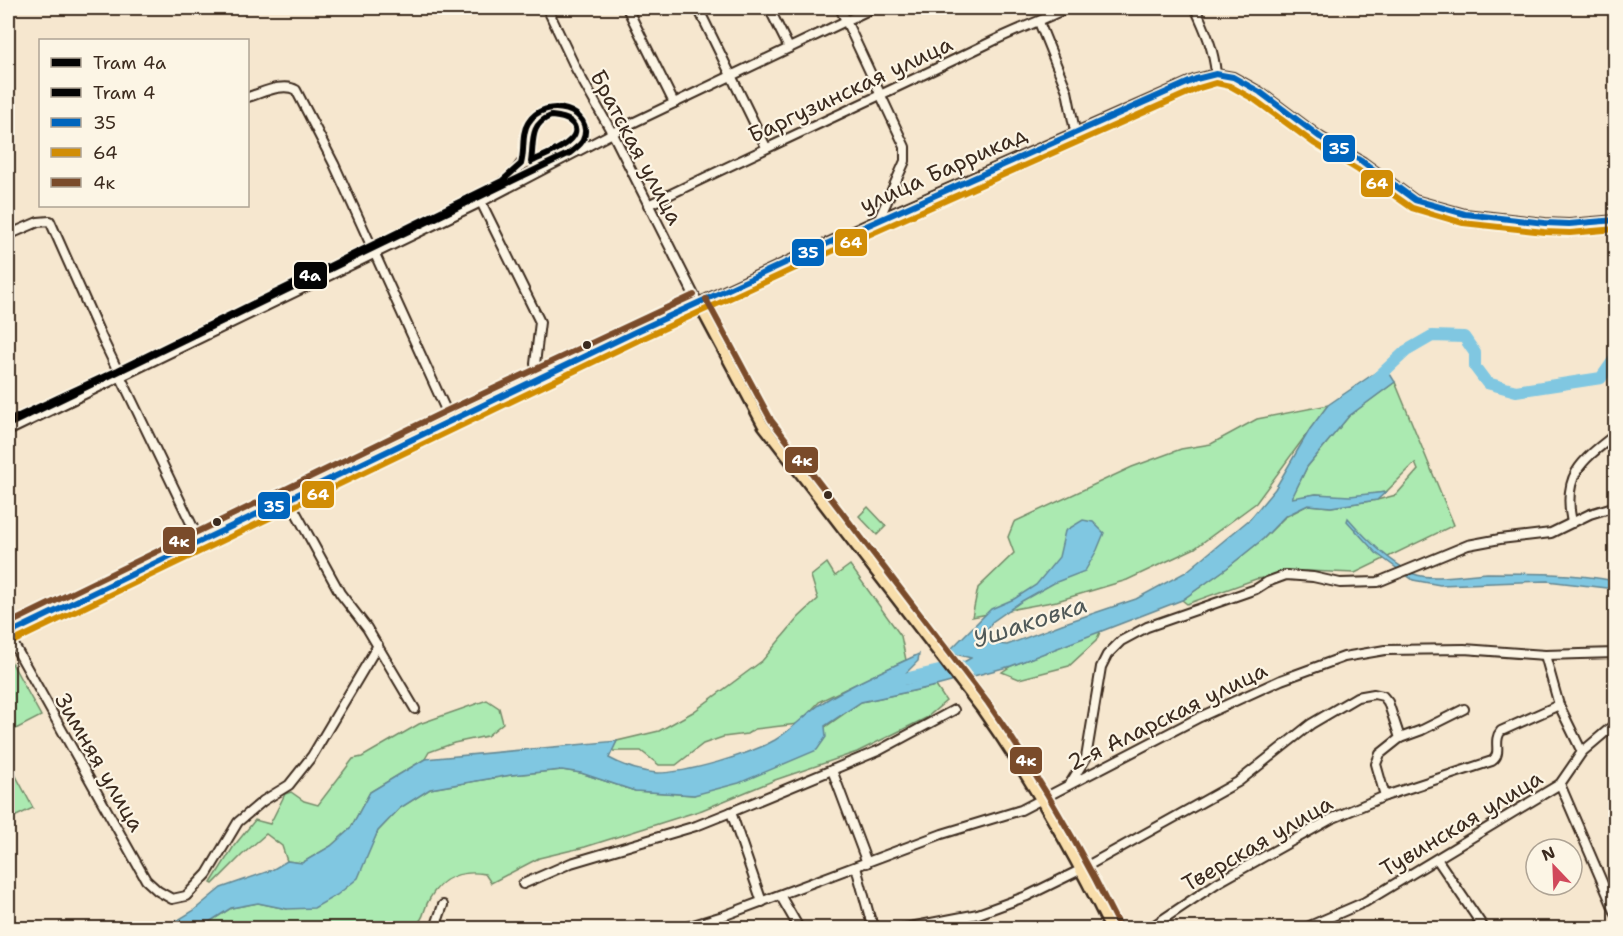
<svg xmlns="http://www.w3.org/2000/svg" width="1623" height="936" font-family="'Shantell Sans',sans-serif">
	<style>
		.green { fill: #abeab1; stroke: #738a68; stroke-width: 1.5 }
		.water { fill: #80c7e1; stroke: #648893; stroke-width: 1.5 }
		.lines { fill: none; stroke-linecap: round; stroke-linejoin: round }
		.river { stroke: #80c7e1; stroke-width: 12 }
		.minor-casing { stroke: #3b2a1e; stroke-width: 12 }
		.major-casing { stroke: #3b2a1e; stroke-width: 14 }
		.minor { stroke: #fcf5e5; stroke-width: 8 }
		.major { stroke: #f9deab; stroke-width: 9 }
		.tram { stroke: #3b2a1e; stroke-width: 1.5 }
		.bus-1-casing { stroke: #fcf5e5; stroke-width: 10 }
		.bus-2-casing { stroke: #fcf5e5; stroke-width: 10 }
		.bus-3-casing { stroke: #fcf5e5; stroke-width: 10 }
		.bus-1 { stroke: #0065bd; stroke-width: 6 }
		.bus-2 { stroke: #d18d06; stroke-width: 6 }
		.bus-3 { stroke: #7a4b2a; stroke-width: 6 }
		.tram-1-casing { stroke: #fcf5e5; stroke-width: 10 }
		.tram-2-casing { stroke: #fcf5e5; stroke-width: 10 }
		.tram-1 { stroke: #050505; stroke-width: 6 }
		.tram-2 { stroke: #050505; stroke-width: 6 }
		.bus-dot { fill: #3b2a1e; stroke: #fcf5e5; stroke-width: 2 }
		.labels { text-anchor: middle; stroke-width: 4.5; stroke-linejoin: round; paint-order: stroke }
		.street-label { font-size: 22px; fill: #3b2a1e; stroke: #fcf5e5 }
		.water-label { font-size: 24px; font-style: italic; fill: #505958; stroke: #fcf5e5 }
		.line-badge { stroke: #fcf5e5; stroke-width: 2 }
		.badge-label { font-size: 16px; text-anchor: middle; font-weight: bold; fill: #fff }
	</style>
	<rect width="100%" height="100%" fill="#f6e7cf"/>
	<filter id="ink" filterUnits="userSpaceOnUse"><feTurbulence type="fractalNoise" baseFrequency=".0167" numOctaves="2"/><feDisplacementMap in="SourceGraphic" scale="12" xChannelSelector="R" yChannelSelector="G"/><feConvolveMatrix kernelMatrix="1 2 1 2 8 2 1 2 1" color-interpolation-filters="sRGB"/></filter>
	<g filter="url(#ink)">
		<g class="green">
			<path d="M1395 382 1454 525 1355 573 1307 571 1256 579 1187 604 1182 600 1227 568 1263 539 1285 517 1308 505 1331 507 1377 500 1396 495 1418 470 1415 463 1386 492 1350 497 1316 494 1291 499 1307 467 1349 416Z"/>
			<path d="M1328 405 1256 503 1195 548 1127 580 1057 601 972 617 978 588 1014 553 1008 537 1014 522 1132 467 1181 449 1211 444 1257 419Z"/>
			<path d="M868 507 886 526 877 535 859 516Z"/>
			<path d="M827 563 835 576 850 565 901 636 906 660 820 701 798 724 755 729 747 734 723 737 703 744 676 765H659L641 751H611L617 741 659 731 693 712 762 661 798 618 818 599 811 576Z"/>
			<path d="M1101 630 1096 641 1069 666 1019 679 1002 672 1011 666Z"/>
			<path d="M8 656 41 716 8 733Z"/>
			<path d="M936 686 946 701 926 718 857 752 775 780 702 810 585 847 539 858 491 883 485 874C462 870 442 877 430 898 421 912 428 917 411 928H276C254 918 229 928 206 928V924L231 908 258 903 287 909 370 848 378 831 400 808 430 789 511 775 562 770 581 773 635 791 694 795 825 727 861 702Z"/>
			<path d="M487 700 499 708 503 723 487 736 454 743 429 752 425 759 370 792 350 829 331 846 302 863 287 861 282 846 266 834 242 855 213 884 211 883 234 846 255 820 270 824 285 794 291 792 304 801 318 805 353 759 362 757 419 724Z"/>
			<path d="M8 761 33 808 8 820Z"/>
		</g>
		<g class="water">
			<path d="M1385 366 1395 382 1349 416 1307 467 1292 498 1316 494 1350 496 1386 492 1377 500 1331 507 1308 505 1285 516 1263 539 1227 568 1182 600 1011 666 936 686 861 702 825 726 826 737 817 750 739 783 694 795 635 791 581 773 562 770 511 775 430 789 400 808 378 831 358 878 337 895 314 908 287 909 258 903 231 908 206 924V928H165L193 911 221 888 272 870 287 861 302 863 331 846 350 829 370 792 425 759 617 741 609 758C624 766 640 772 657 773 687 773 749 755 775 740 793 729 807 712 825 701 855 682 888 669 919 654L918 661 905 674V684L944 673 971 658 948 652 991 609 1014 599 1036 585 1059 557 1065 531 1083 520 1093 522 1104 533 1097 550 1085 571 1054 583 1022 601 992 622 985 636 989 643 1007 645 1062 624 1136 599 1186 572 1250 519 1275 489 1310 429 1328 405Z"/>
			<path d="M1348 518C1367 540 1388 561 1414 574 1430 581 1469 574 1487 573 1530 573 1573 573 1615 581V589L1547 581 1440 585 1413 580 1376 553 1347 521Z"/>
		</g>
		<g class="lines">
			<g class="river">
				<path d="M1375 380 1406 351 1432 336 1464 337 1475 353V367L1487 383 1516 391 1601 378 1616 357"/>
				<path d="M891 682 961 666"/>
			</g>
			<defs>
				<g id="minor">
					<path d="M547 8 576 69 615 138 698 303 879 219 1196 79 1216 74 1233 77 1260 92 1320 137 1363 162 1415 200 1465 214 1545 223 1569 224 1616 220"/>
					<path d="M627 8 674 103"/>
					<path d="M698 8 766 147"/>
					<path d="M769 8 789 48"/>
					<path d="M840 8 905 147V161L879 219"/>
					<path d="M1195 8C1205 29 1214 50 1216 74"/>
					<path d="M1039 22 1067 91 1075 131"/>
					<path d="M248 97C262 93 283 82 296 90L334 164 450 419"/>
					<path d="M481 202 540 322 535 364 540 378"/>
					<path d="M648 205C761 150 876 98 989 43 1015 30 1041 21 1067 8"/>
					<path d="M8 235 38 222 50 221 102 338 200 542"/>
					<path d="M8 431 481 202 622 128 873 8"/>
					<path d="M288 498 340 593 367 628 415 709"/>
					<path d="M1572 523C1562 475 1580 462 1616 434"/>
					<path d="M8 634 146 880 158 891 172 899 186 896 207 874 238 822 263 801 289 785 312 756 378 645"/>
					<path d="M1545 655 1559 705 1582 752"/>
					<path d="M832 770 867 863"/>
					<path d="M1071 782 1086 758 1101 667 1107 655 1121 641 1147 627 1256 589 1267 582 1286 575 1313 577 1340 583 1378 582 1468 545 1500 539 1551 533 1590 514 1616 506"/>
					<path d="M1560 784 1616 914"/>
					<path d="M1385 796 1376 764 1380 754 1400 738 1422 730 1464 709"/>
					<path d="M731 812 762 902"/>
					<path d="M1437 859 1484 928"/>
					<path d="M856 867 870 918 876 928"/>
					<path d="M523 884 571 863 696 826 731 812 880 750 954 710"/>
					<path d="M780 895 799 928"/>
					<path d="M435 928 443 905"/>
					<path d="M683 928 723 916 942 834 1021 810 1200 717 1281 680 1344 657 1385 650 1464 649 1545 655 1616 653"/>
					<path d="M905 928 978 914 1027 896 1080 870 1238 782 1311 724 1357 697 1374 694 1383 696 1388 702 1400 738"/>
					<path d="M1150 928 1217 883 1331 819 1385 796 1492 761C1503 753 1492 741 1501 731L1559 705"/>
					<path d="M1305 928 1365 902 1560 784 1582 752 1616 723"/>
				</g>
				<path id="major" d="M8 634 450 419 698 303 763 425 981 708C1030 777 1073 852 1110 928"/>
			</defs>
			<use href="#minor" class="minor-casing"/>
			<use href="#major" class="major-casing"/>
			<use href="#minor" class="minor"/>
			<use href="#major" class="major"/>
			<g class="tram">
				<path d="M507 178 571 147"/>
				<path d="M461 201C486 184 516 176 524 144"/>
			</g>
			<defs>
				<path id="bus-1" d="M8 634 637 331 846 235 1196 79 1216 74 1233 77 1260 92 1320 137 1363 162 1415 200 1465 214 1545 223 1569 224 1616 220"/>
				<path id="bus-2" d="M12 642 641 339 850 243 1199 88 1216 83 1230 86 1255 100 1315 144 1358 170 1412 208 1463 223 1544 232 1570 233 1616 229"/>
				<g id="bus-3">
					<path d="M706 299 771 420 988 703C1037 773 1080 847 1118 924"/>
					<path d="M8 624 446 411 694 295"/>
				</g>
			</defs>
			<use href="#bus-1" class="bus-1-casing"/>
			<use href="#bus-2" class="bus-2-casing"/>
			<use href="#bus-3" class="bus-3-casing"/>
			<use href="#bus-1" class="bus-1"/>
			<use href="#bus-2" class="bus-2"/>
			<use href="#bus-3" class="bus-3"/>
			<defs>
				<path id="tram-1" d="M8 421 118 370 502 181 521 164C525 151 521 134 528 123 545 94 596 111 583 140 581 145 574 149 570 153L8 425"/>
				<path id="tram-2" d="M551 116C559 117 568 118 573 124 586 141 542 156 531 162 534 143 529 124 551 116Z"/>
			</defs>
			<use href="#tram-1" class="tram-1-casing"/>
			<use href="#tram-2" class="tram-2-casing"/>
			<use href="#tram-1" class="tram-1"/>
			<use href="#tram-2" class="tram-2"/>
		</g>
	</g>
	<g class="bus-dot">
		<circle cx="587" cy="345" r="5"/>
		<circle cx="828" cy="495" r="5"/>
		<circle cx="217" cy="522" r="5"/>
	</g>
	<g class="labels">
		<g class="street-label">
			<text transform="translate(850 89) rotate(-25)" y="8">Баргузинская улица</text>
			<text transform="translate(637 147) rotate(62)" y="8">Братская улица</text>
			<text transform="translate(943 169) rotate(-24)" y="8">улица Баррикад</text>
			<text transform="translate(1167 716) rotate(-26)" y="8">2-я Аларская улица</text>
			<text transform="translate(100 762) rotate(60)" y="8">Зимняя улица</text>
			<text transform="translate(1461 823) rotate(-31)" y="8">Тувинская улица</text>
			<text transform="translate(1257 843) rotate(-30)" y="8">Тверская улица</text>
		</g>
		<g class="water-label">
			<text transform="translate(1030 622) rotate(-18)" y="8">Ушаковка</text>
		</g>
	</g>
	<g class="line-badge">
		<rect x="1322" y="134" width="34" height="29" rx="6" fill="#0065bd"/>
		<rect x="1360" y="169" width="34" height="29" rx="6" fill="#d18d06"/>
		<rect x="834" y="228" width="34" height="29" rx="6" fill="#d18d06"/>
		<rect x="791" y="238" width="34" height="29" rx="6" fill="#0065bd"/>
		<rect x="293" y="261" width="35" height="29" rx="6" fill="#050505"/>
		<rect x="784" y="446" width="35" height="28" rx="6" fill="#7a4b2a"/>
		<rect x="301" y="480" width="34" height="29" rx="6" fill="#d18d06"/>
		<rect x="257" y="491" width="34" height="29" rx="6" fill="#0065bd"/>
		<rect x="162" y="526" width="34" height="29" rx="6" fill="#7a4b2a"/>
		<rect x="1009" y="746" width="34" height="29" rx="6" fill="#7a4b2a"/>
	</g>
	<g class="badge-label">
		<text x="1339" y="154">35</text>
		<text x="1377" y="189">64</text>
		<text x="851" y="248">64</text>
		<text x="808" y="258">35</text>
		<text x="310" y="281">4a</text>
		<text x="802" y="466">4к</text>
		<text x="318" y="500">64</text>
		<text x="274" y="512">35</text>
		<text x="179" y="547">4к</text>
		<text x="1026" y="766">4к</text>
	</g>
	<rect width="1623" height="936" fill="none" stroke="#fcf5e5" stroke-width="30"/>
	<rect x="15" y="15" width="1593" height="906" fill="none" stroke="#3b2a1e" stroke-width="2" filter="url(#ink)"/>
	<rect x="39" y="39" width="210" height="168" fill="#fcf5e5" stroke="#afa495" stroke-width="1.5"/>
	<rect x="51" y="58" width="30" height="9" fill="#050505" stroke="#afa495" stroke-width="1.5"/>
	<text x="93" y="69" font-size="18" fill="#3b2a1e">Tram 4a</text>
	<rect x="51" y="88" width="30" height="9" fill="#050505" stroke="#afa495" stroke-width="1.5"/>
	<text x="93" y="99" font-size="18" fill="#3b2a1e">Tram 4</text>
	<rect x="51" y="118" width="30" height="9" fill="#0065bd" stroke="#afa495" stroke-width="1.5"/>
	<text x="93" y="129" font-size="18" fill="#3b2a1e">35</text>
	<rect x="51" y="148" width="30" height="9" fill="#d18d06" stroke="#afa495" stroke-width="1.5"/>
	<text x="93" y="159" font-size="18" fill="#3b2a1e">64</text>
	<rect x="51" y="178" width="30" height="9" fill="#7a4b2a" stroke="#afa495" stroke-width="1.5"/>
	<text x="93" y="189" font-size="18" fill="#3b2a1e">4к</text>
	<g transform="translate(1554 867) rotate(337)"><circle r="28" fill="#fcf5e5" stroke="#afa495" stroke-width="1.5"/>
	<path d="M0-4.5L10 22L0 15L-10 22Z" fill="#d1495b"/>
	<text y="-9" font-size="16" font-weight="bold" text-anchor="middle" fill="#3b2a1e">N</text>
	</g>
</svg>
